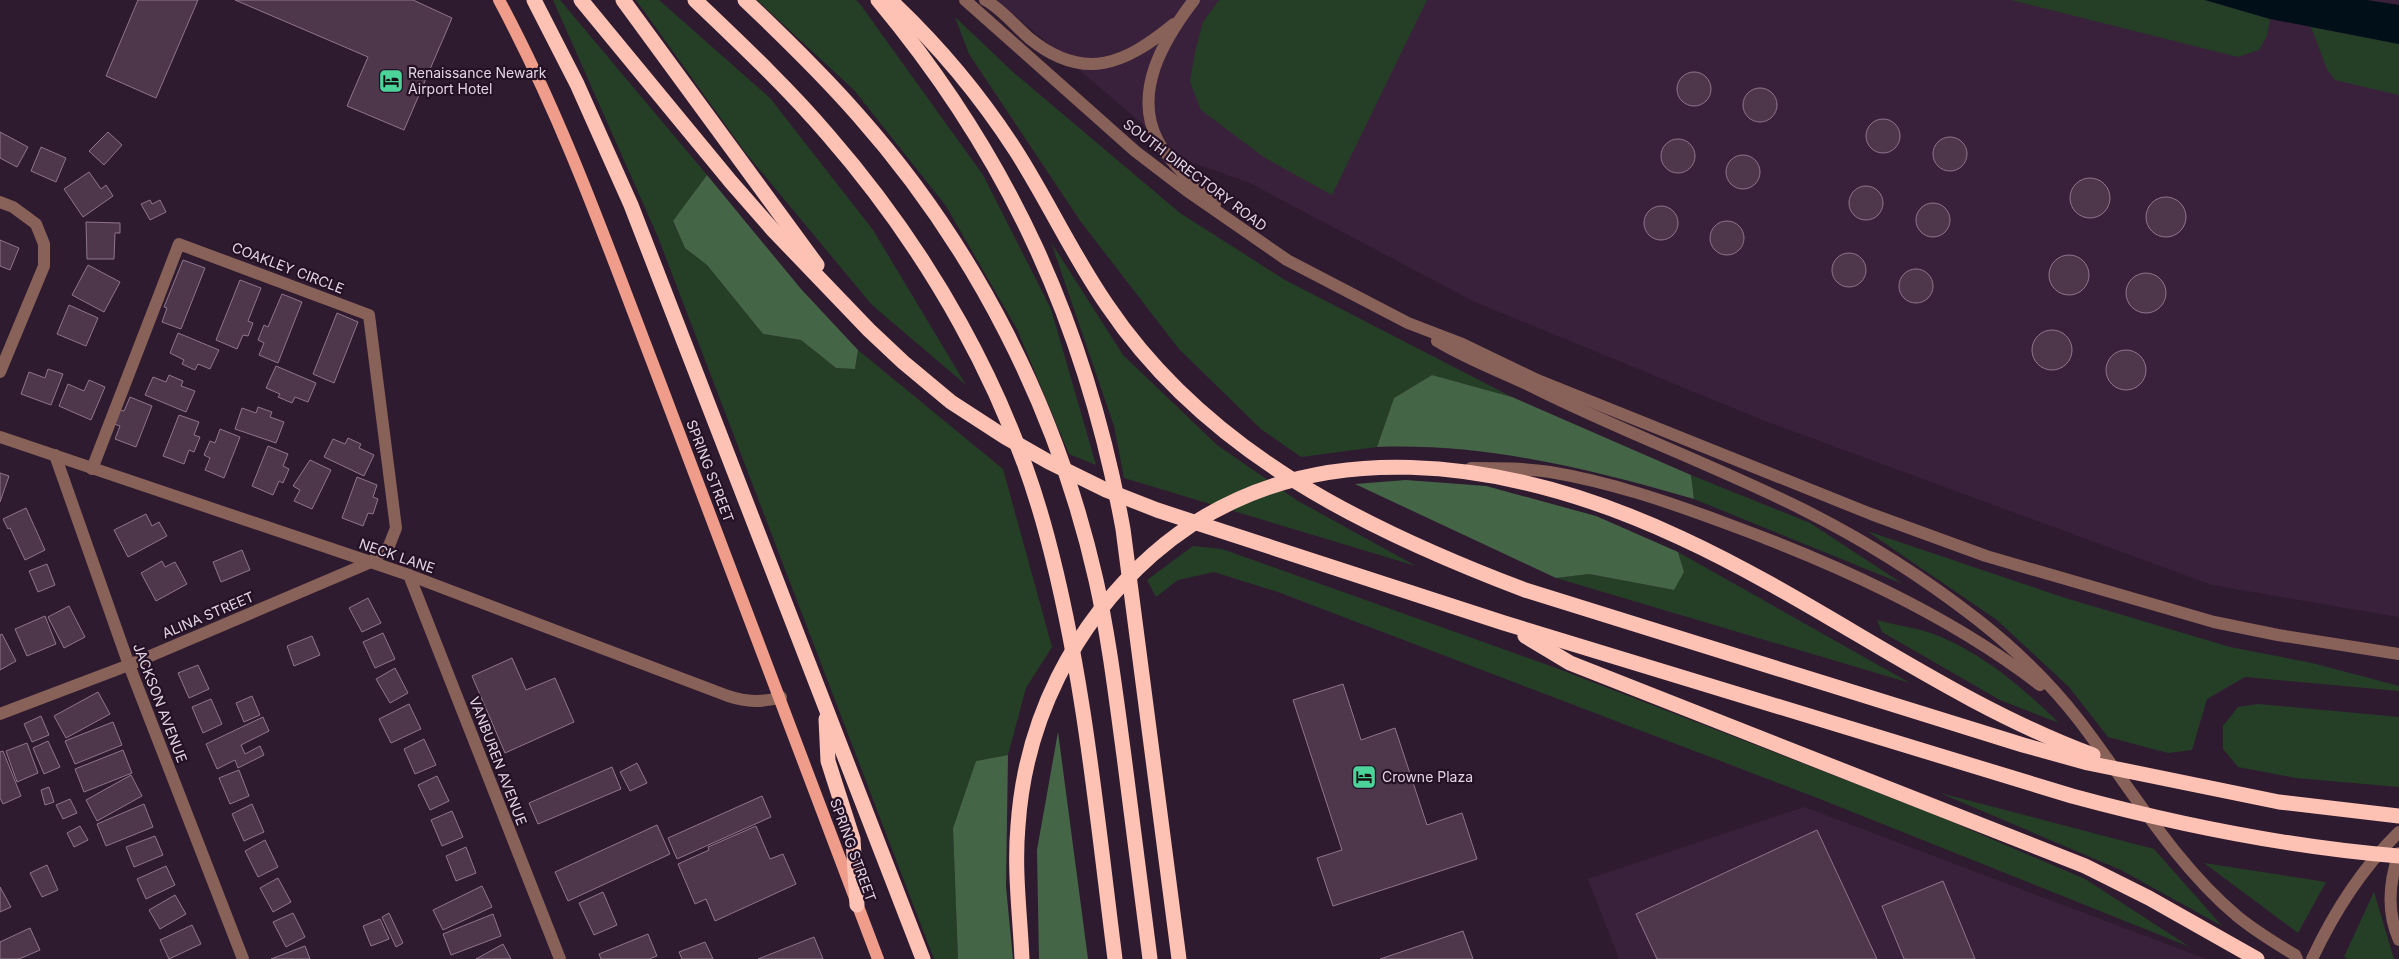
<svg xmlns="http://www.w3.org/2000/svg" width="2399" height="959" font-family="Inter,sans-serif">
	<style>
		.built { fill: #3a213b }
		.green { fill: #253f27 }
		.forest { fill: #456547 }
		.water { fill: #000f18 }
		.building { fill: #4e364b; stroke: #90758c }
		.lines { fill: none; stroke-linecap: round; stroke-linejoin: round }
		.minor { stroke: #886158; stroke-width: 12 }
		.major { stroke: #ef9d8a; stroke-width: 12 }
		.highway { stroke: #fec2b4; stroke-width: 15 }
		.labels { text-anchor: middle; stroke-width: 4.5; stroke-linejoin: round; paint-order: stroke }
		.poi-label { font-size: 14px; fill: #e2d5e2; stroke: #251126; text-anchor: start }
		.street-label { font-size: 14px; fill: #e2d5e2; stroke: #251126 }
	</style>
	<rect width="100%" height="100%" fill="#2f1b30"/>
	<g class="built">
		<path d="M997 0H2399V617L2212 585 1765 421 1475 302 1248 182 1185 160Z"/>
		<path d="M1804 807 2206 959H1619L1588 879Z"/>
	</g>
	<g class="green">
		<path d="M553 0H560L707 175 673 222 685 248 707 265 763 334 801 340 836 368 855 369 858 350 1003 469 1052 647 1026 688 1008 755 976 761 953 828 958 959H934L658 237Z"/>
		<path d="M636 0H659L770 98 873 230 966 385 872 305 745 152Z"/>
		<path d="M757 0H856L860 4 983 175 1051 309 1096 465 1069 454 1017 329 946 206 854 90Z"/>
		<path d="M1219 0H1427L1332 195 1265 158 1201 110 1190 82 1195 52 1203 22Z"/>
		<path d="M2011 0H2205L2270 19 2267 36 2259 50 2238 57Z"/>
		<path d="M955 17 1013 72 1180 213 1285 280 1512 397 1432 375 1394 398 1377 447 1301 457 1261 429 1179 349 1081 222 969 54Z"/>
		<path d="M2311 27 2399 44V95L2335 80 2327 69Z"/>
		<path d="M1051 242 1123 355 1217 445 1298 501 1416 566 1124 478 1114 426Z"/>
		<path d="M1691 475 1810 523 1903 584 1694 499Z"/>
		<path d="M1867 531 2062 597 2230 647 2312 663 2399 686V691L2245 677 2207 699 2192 750 2168 753 2108 737 2069 687 1997 620Z"/>
		<path d="M1193 546 1222 549 1556 668 1931 813 2085 879 2190 947 1815 797 1278 592 1214 572 1178 580 1156 597 1147 580Z"/>
		<path d="M1678 552 1910 683 1556 578 1589 574 1673 590 1684 572Z"/>
		<path d="M1877 620C1898 626 1922 628 1941 637 1986 656 2024 689 2059 723L2000 700 1882 632Z"/>
		<path d="M2258 704 2399 717V787L2296 778 2238 767 2223 749V726L2238 707Z"/>
		<path d="M1940 793 2154 849 2222 926 2121 870Z"/>
		<path d="M2204 863 2326 882 2298 933Z"/>
		<path d="M2374 892 2394 959H2348L2344 957Z"/>
	</g>
	<g class="forest">
		<path d="M707 175 801 289 858 350 855 369 836 368 801 340 763 334 707 265 685 248 673 221Z"/>
		<path d="M1432 375 1512 397 1691 475 1694 499C1590 469 1487 443 1377 447L1394 398Z"/>
		<path d="M1406 480 1486 486 1596 516 1678 552 1684 572 1674 590 1589 574 1556 578 1355 484Z"/>
		<path d="M1058 732 1088 959H1039L1037 850Z"/>
		<path d="M1008 755 1006 887 1013 959H958L953 828 976 761Z"/>
	</g>
	<path class="water" d="M2205 0H2367L2399 5V44L2270 19Z"/>
	<g class="building">
		<path d="M138 0H198L156 98 106 76Z"/>
		<path d="M235 0H413L452 18 404 130 347 106 368 57Z"/>
		<circle cx="1694" cy="89" r="17"/>
		<circle cx="1760" cy="105" r="17"/>
		<circle cx="1883" cy="136" r="17"/>
		<path d="M0 132 28 147 17 167 0 158Z"/>
		<path d="M108 132 122 145 104 165 89 151Z"/>
		<circle cx="1950" cy="154" r="17"/>
		<circle cx="1678" cy="156" r="17"/>
		<path d="M41 147 66 158 56 182 31 171Z"/>
		<circle cx="1743" cy="172" r="17"/>
		<path d="M89 172 101 189 106 185 113 196 83 217 64 189Z"/>
		<circle cx="2090" cy="198" r="20"/>
		<circle cx="1866" cy="203" r="17"/>
		<circle cx="2166" cy="217" r="20"/>
		<path d="M150 200 152 204 160 200 166 212 150 220 141 204Z"/>
		<circle cx="1933" cy="220" r="17"/>
		<circle cx="1661" cy="223" r="17"/>
		<circle cx="1727" cy="238" r="17"/>
		<path d="M86 222 120 223V233H115L114 259H87Z"/>
		<path d="M0 240 19 248 10 270 0 266Z"/>
		<circle cx="1849" cy="270" r="17"/>
		<circle cx="2069" cy="275" r="20"/>
		<path d="M183 260 205 268 181 329 162 322 167 308 164 307Z"/>
		<path d="M88 265 120 282 104 312 72 295Z"/>
		<circle cx="1916" cy="286" r="17"/>
		<circle cx="2146" cy="293" r="20"/>
		<path d="M240 280 261 288 248 321 253 323 248 336 243 335 237 349 216 340Z"/>
		<path d="M282 294 302 302 278 363 259 355 264 343 258 340 264 325 268 327Z"/>
		<path d="M69 305 98 318 86 346 57 334Z"/>
		<path d="M337 313 358 322 334 383 313 374Z"/>
		<circle cx="2052" cy="350" r="20"/>
		<path d="M178 333 219 350 210 369 198 364 195 370 182 364 184 360 170 353Z"/>
		<circle cx="2126" cy="370" r="20"/>
		<path d="M276 366 316 383 308 402 295 397 292 403 278 397 280 394 266 388Z"/>
		<path d="M48 369 63 374 51 405 21 394 29 372 45 378Z"/>
		<path d="M169 375 183 381 181 386 195 391 186 412 145 395 153 377 166 382Z"/>
		<path d="M89 380 105 387 91 420 59 406 68 384 84 391Z"/>
		<path d="M130 397 152 406 136 447 115 439 120 426 114 424 120 410 124 411Z"/>
		<path d="M258 407 272 412 270 417 284 422 276 443 235 429 242 408 256 413Z"/>
		<path d="M179 415 199 422 194 435 200 437 194 452 189 450 184 464 163 456Z"/>
		<path d="M220 429 240 437 224 478 205 470 210 458 204 455 210 441 215 443Z"/>
		<path d="M348 438 361 444 359 448 374 455 364 476 324 457 333 439 345 444Z"/>
		<path d="M268 446 288 454 283 466 289 469 283 483 279 481 273 495 252 486Z"/>
		<path d="M310 460 331 470 312 509 294 501 300 490 293 486Z"/>
		<path d="M0 473 9 476 0 502Z"/>
		<path d="M357 477 377 485 373 497 378 499 373 514 368 513 363 526 342 518Z"/>
		<path d="M26 508 45 550 25 560 10 528 8 529 3 519Z"/>
		<path d="M146 514 152 526 159 522 167 536 128 557 114 530Z"/>
		<path d="M242 550 250 570 221 582 213 562Z"/>
		<path d="M162 561 165 567 175 562 187 584 156 601 141 573Z"/>
		<path d="M47 564 55 585 38 592 29 571Z"/>
		<path d="M368 598 381 623 362 632 349 608Z"/>
		<path d="M69 606 85 637 64 648 48 617Z"/>
		<path d="M45 616 56 644 27 656 15 629Z"/>
		<path d="M383 633 395 659 375 668 363 642Z"/>
		<path d="M2 634 16 661 0 670V635Z"/>
		<path d="M312 636 320 655 294 666 287 646Z"/>
		<path d="M512 658 526 690 555 678 574 722 505 753 472 676Z"/>
		<path d="M198 665 209 689 189 698 178 673Z"/>
		<path d="M395 668 408 693 390 703 376 679Z"/>
		<path d="M1343 684 1361 740 1395 728 1427 825 1462 813 1477 859 1333 906 1317 858 1342 850 1293 700Z"/>
		<path d="M98 692 110 714 66 738 54 716Z"/>
		<path d="M252 696 260 715 244 722 236 703Z"/>
		<path d="M211 699 222 724 203 733 192 707Z"/>
		<path d="M409 704 421 729 391 743 379 719Z"/>
		<path d="M41 716 49 735 32 742 24 724Z"/>
		<path d="M263 717 269 731 241 745 245 754 260 746 264 755 238 768 235 760 217 769 206 744Z"/>
		<path d="M113 722 122 745 75 764 65 741Z"/>
		<path d="M424 739 436 765 415 774 404 749Z"/>
		<path d="M48 741 60 767 44 774 33 748Z"/>
		<path d="M27 743 38 773 17 782 6 751Z"/>
		<path d="M123 750 132 773 84 792 75 769Z"/>
		<path d="M3 751 21 796 3 804 0 798V752Z"/>
		<path d="M637 763 647 783 630 791 620 772Z"/>
		<path d="M612 767 621 789 538 824 529 803Z"/>
		<path d="M239 770 249 796 230 804 219 778Z"/>
		<path d="M131 775 142 796 97 821 86 800Z"/>
		<path d="M437 776 449 801 430 810 418 785Z"/>
		<path d="M49 787 54 802 45 805 41 790Z"/>
		<path d="M762 796 771 817 677 859 668 838Z"/>
		<path d="M70 799 77 813 63 819 56 805Z"/>
		<path d="M144 804 153 827 106 846 97 824Z"/>
		<path d="M252 804 264 832 244 841 232 814Z"/>
		<path d="M452 811 463 837 442 846 431 820Z"/>
		<path d="M657 825 670 854 568 901 555 872Z"/>
		<path d="M80 826 88 840 74 847 67 833Z"/>
		<path d="M756 826 770 859 783 854 796 884 715 921 706 899 695 904 678 864 709 850 708 847Z"/>
		<path d="M1817 830 1877 959H1657L1636 914Z"/>
		<path d="M155 836 163 855 134 867 126 847Z"/>
		<path d="M265 840 278 867 258 877 245 851Z"/>
		<path d="M466 847 476 873 456 881 446 856Z"/>
		<path d="M47 865 58 890 42 897 30 873Z"/>
		<path d="M166 866 175 885 146 899 137 879Z"/>
		<path d="M278 878 291 902 273 912 260 888Z"/>
		<path d="M1943 881 1975 959H1904L1882 906Z"/>
		<path d="M482 886 492 907 443 930 433 910Z"/>
		<path d="M0 887 11 907 0 912Z"/>
		<path d="M603 892 617 925 594 935 579 903Z"/>
		<path d="M175 895 186 914 160 929 149 910Z"/>
		<path d="M293 913 305 937 286 947 273 922Z"/>
		<path d="M389 913 403 943 396 947 382 917Z"/>
		<path d="M493 914 501 936 451 955 443 934Z"/>
		<path d="M380 919 389 939 371 946 363 926Z"/>
		<path d="M192 925 201 944 169 959 160 940Z"/>
		<path d="M30 928 40 950 19 959H0V942Z"/>
		<path d="M1463 931 1473 959H1380Z"/>
		<path d="M648 934 657 956 649 959H601L599 954Z"/>
		<path d="M814 937 823 959H758Z"/>
		<path d="M705 942 713 959H682L679 952Z"/>
		<path d="M503 944 511 959H476Z"/>
		<path d="M305 946 310 959H271Z"/>
	</g>
	<g class="lines">
		<g class="minor">
			<path d="M965 0 1135 151 1186 190 1287 260 1408 323 1460 343 1535 379 1871 514 1986 556 2214 622 2278 635 2399 654"/>
			<path d="M985 0C1002 9 1015 26 1029 38 1084 83 1125 64 1174 24"/>
			<path d="M1194 0C1164 39 1132 92 1158 141 1171 165 1196 185 1215 204"/>
			<path d="M0 202 13 207 36 224 44 244V266L0 372"/>
			<path d="M1437 341C1468 360 1502 372 1535 388 1621 431 1713 465 1800 508 1863 539 1923 577 1978 620 2015 649 2049 682 2078 719 2129 785 2172 861 2237 916 2255 931 2275 943 2295 955L2297 959"/>
			<path d="M0 437 409 575 728 696C747 702 762 703 781 697"/>
			<path d="M55 455 129 665 243 959"/>
			<path d="M1471 468C1498 468 1524 468 1550 472 1610 482 1669 502 1725 523 1834 563 1948 614 2040 685"/>
			<path d="M409 575 560 959"/>
			<path d="M0 714 129 665 371 562 389 546 396 528 369 315 179 244 92 469"/>
			<path d="M2399 853C2389 882 2386 911 2399 940"/>
			<path d="M2312 959C2334 912 2361 869 2399 832"/>
		</g>
		<path class="major" d="M499 0C563 119 608 247 656 372 731 567 804 763 878 959"/>
		<g class="highway">
			<path d="M534 0 577 84 631 205 923 959"/>
			<path d="M581 0 731 182 773 230 869 330 903 362 951 402 1005 437 1049 462 1106 490 1157 510 1504 623 2072 796C2179 825 2288 847 2399 856"/>
			<path d="M623 0 817 265"/>
			<path d="M695 0C741 44 787 87 828 135 928 250 1008 389 1047 536 1084 674 1097 818 1115 959"/>
			<path d="M745 0C784 37 823 75 858 115 975 247 1057 408 1096 580 1109 638 1116 697 1124 756 1133 824 1141 891 1150 959"/>
			<path d="M878 0C1010 158 1086 327 1123 529L1179 959"/>
			<path d="M890 0C938 45 980 95 1016 151 1048 201 1073 256 1107 305 1206 452 1364 529 1525 590L2023 745 2088 763 2279 802 2399 816"/>
			<path d="M1525 636 1570 663 2085 866 2149 898 2257 959"/>
			<path d="M826 719 828 761 853 839 857 905"/>
			<path d="M1022 959C1020 915 1014 870 1018 826 1025 721 1073 625 1152 555 1303 422 1514 460 1681 538 1822 603 1947 701 2093 755"/>
		</g>
	</g>
	<defs>
		<symbol id="hotel-square" viewBox="-11 -11 22 22"><rect x="-9" y="-9" width="18" height="18" rx="4" fill="#4cd39a" stroke="#251126"/><path d="M-6-4.5h1.5V1H6V5H4.5V3h-9V5H-6ZM-4 0a1.8 1.8 0 1 1 3.6 0ZM.5 0V-2.5h3Q6-2.5 6 0Z" fill="#111"/></symbol>
	</defs>
	<g fill-rule="evenodd">
		<use href="#hotel-square" x="377" y="67" width="28" height="28"/>
		<use href="#hotel-square" x="1350" y="763" width="28" height="28"/>
	</g>
	<g class="labels">
		<g class="poi-label">
			<text x="408" y="78">Renaissance Newark<tspan x="408" dy="16">Airport Hotel</tspan></text>
			<text x="1382" y="782">Crowne Plaza</text>
		</g>
		<g class="street-label">
			<text transform="translate(1195 175) rotate(37)" y="5">SOUTH DIRECTORY ROAD</text>
			<text transform="translate(288 268) rotate(21)" y="5">COAKLEY CIRCLE</text>
			<text transform="translate(710 471) rotate(69)" y="5">SPRING STREET</text>
			<text transform="translate(397 556) rotate(19)" y="5">NECK LANE</text>
			<text transform="translate(208 615) rotate(-23)" y="5">ALINA STREET</text>
			<text transform="translate(160 703) rotate(69)" y="5">JACKSON AVENUE</text>
			<text transform="translate(498 761) rotate(69)" y="5">VANBUREN AVENUE</text>
			<text transform="translate(853 850) rotate(70)" y="5">SPRING STREET</text>
		</g>
	</g>
</svg>
